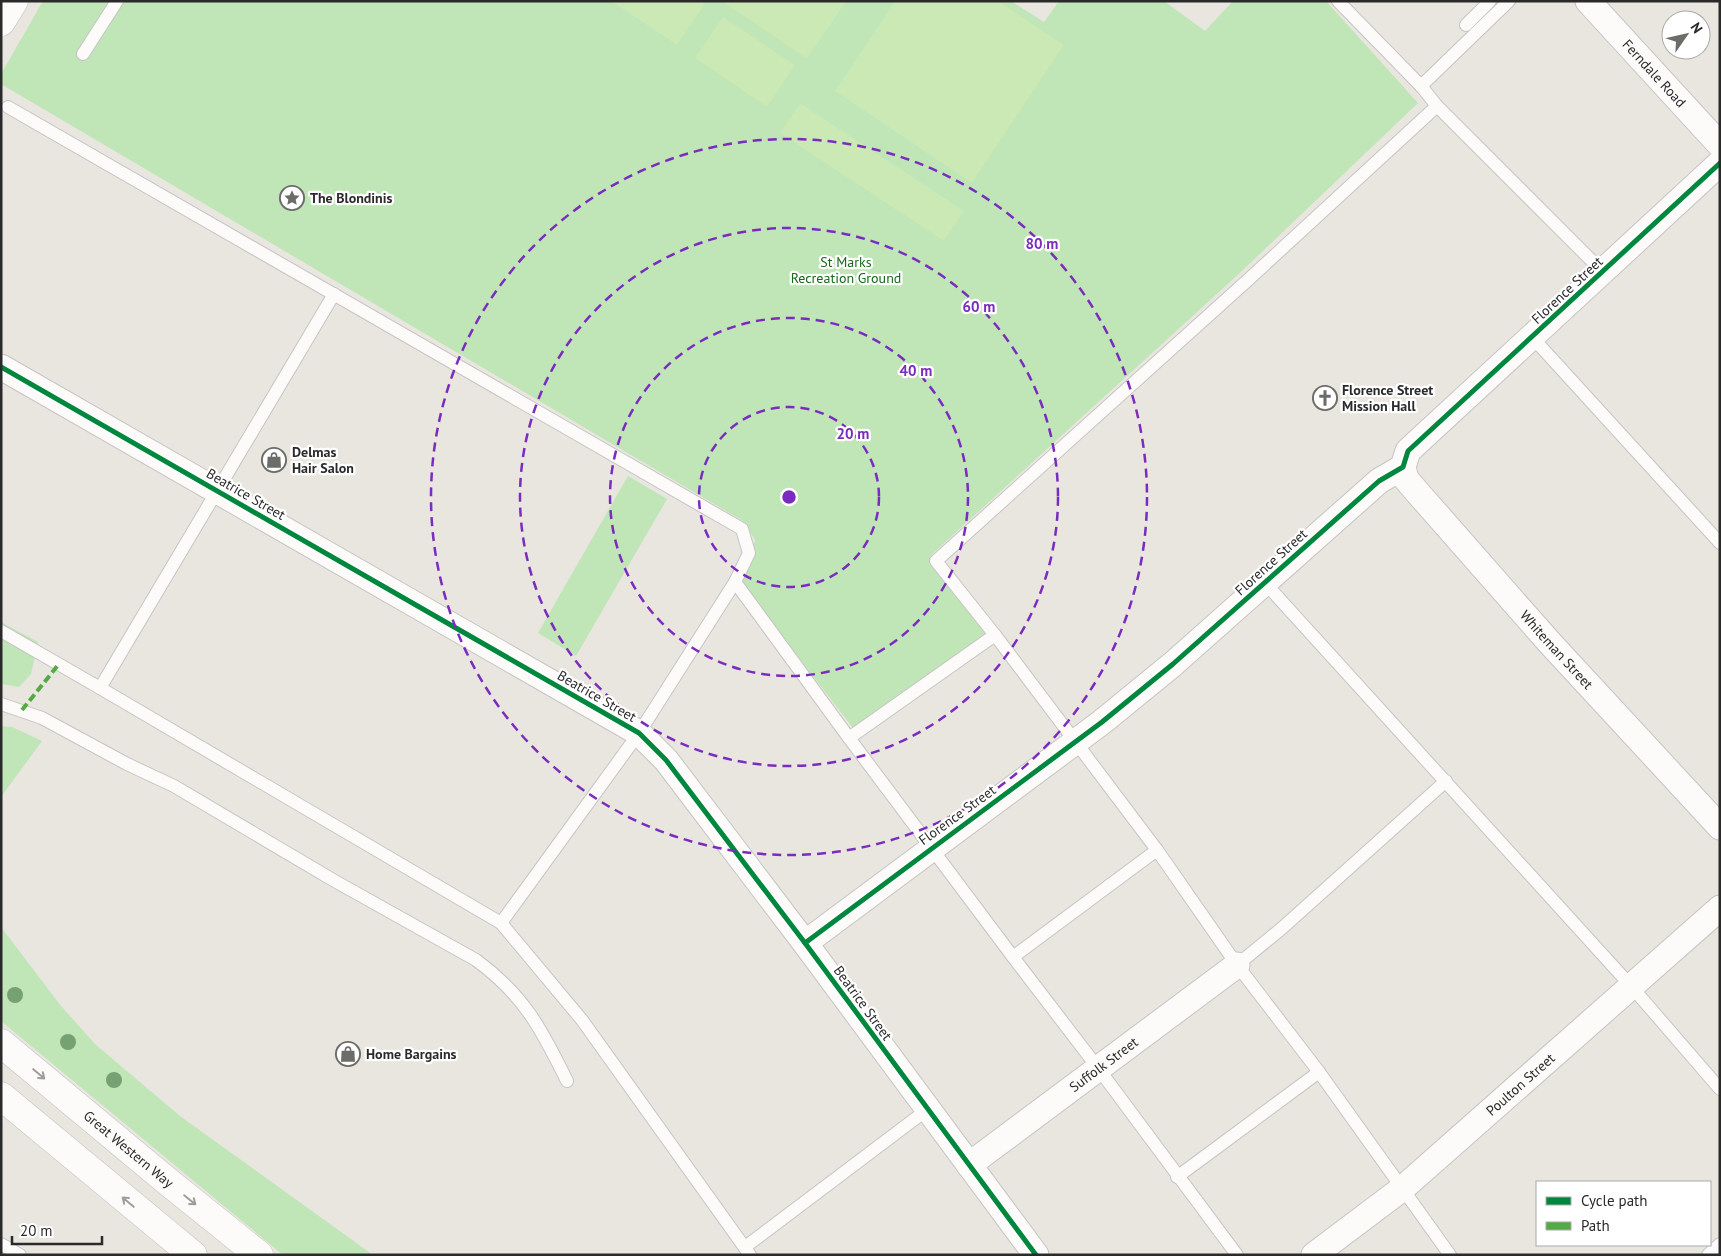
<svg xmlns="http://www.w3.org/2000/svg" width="1721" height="1256" font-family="'PT Sans',sans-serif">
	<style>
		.green { fill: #c0e5b7 }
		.pitch { fill: #cae9b5 }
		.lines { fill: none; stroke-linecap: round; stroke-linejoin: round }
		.service-casing { stroke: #c6c4c5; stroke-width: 14 }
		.minor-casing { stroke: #c6c4c5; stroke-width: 27 }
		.tertiary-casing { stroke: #c6c4c5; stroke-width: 29 }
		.secondary-casing { stroke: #c6c4c5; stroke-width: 29 }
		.service { stroke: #fcfbfa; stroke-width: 12 }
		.minor { stroke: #fcfbfa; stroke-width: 25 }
		.tertiary { stroke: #fcfbfa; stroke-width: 28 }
		.secondary { stroke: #fcfbfa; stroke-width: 28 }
		.quiet { stroke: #53ab44; stroke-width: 4; stroke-dasharray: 8 4; stroke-linecap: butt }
		.cycleway-casing { stroke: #fff; stroke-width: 8 }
		.cycleway { stroke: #00873e; stroke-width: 5 }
		.tree { fill: #76a173 }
		.oneway { stroke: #9e9d9c }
		.ring { fill: none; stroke: #7b2cbf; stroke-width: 2.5; stroke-dasharray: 9 6 }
		.labels { text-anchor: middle; stroke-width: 4.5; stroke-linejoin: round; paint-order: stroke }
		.street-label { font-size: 14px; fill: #2a2a2a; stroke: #fff }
		.poi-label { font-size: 14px; font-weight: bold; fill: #2a2a2a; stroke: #fff; text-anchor: start }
		.park-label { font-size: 14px; fill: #18681a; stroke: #fff }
		.centre { fill: #7b2cbf; stroke: #fff; stroke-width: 2.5 }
		.ring-label { font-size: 15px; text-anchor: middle; font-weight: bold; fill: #7b2cbf; stroke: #fff; stroke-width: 4.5; stroke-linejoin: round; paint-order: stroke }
	</style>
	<rect width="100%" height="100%" fill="#e8e6df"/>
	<g class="green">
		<path d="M43 1H1011L1044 22 1059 1H1164L1205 31 1233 1H1326L1418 103 1243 270 931 555 988 634 853 728 742 584 755 540 743 521 1 84V74Z"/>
		<path d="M628 476 667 499 576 656 538 633Z"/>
		<path d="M1 622 38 642 31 674 19 687 1 684Z"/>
		<path d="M1 726 12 727 42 741 1 797Z"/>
		<path d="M1 927 61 1006 96 1045 180 1116 373 1255H283L1 1021Z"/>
	</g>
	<g class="pitch">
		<path d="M611 1H701L705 4 677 45Z"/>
		<path d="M722 1H846L807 59Z"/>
		<path d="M895 1H998L1064 45 972 183 835 91Z"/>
		<path d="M723 17 795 65 767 107 695 58Z"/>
		<path d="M800 103 964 211 944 241 780 133Z"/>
	</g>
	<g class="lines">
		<defs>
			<g id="service">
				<path d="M1338 1 1421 86 1437 106 1603 272"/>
				<path d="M1466 25 1490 1"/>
				<path d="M83 54 117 1"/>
				<path d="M1421 86 1509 1"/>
				<path d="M1437 106 1249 279 936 561 995 635 1157 850 1237 965 1319 1072 1450 1255"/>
				<path d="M8 107 742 529 749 553 735 582 639 733 501 923"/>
				<path d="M1532 337 1720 543"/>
				<path d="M735 582 849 738 1013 957 1098 1068 1237 1255"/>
				<path d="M1265 583 1631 986 1720 1089"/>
				<path d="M1 631 100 688 334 294"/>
				<path d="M100 688 501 923 582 1020 750 1255"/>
				<path d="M1 704 42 718 127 764 174 786 333 880 476 960C524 995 542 1030 567 1081"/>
				<path d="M849 738 995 635"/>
				<path d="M1013 957 1157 850"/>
				<path d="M1237 965 1281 929 1446 781"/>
				<path d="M1177 1177 1319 1072"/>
				<path d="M1 1244 20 1255"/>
				<path d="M745 1247 928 1109"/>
				<path d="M1708 1255 1720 1244"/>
			</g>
			<g id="minor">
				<path id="s1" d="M1588 1 1720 145"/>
				<path d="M1 367 639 733 666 760 805 943 1036 1255"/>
				<path id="s2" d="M1403 467 1406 479 1418 493 1549 642 1720 827"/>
				<path d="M805 943 1102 722 1173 664 1379 481 1403 467 1408 451 1720 163"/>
				<path id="s3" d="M969 1165 1237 965"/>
				<path id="s4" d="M1314 1255 1403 1188 1720 908"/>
			</g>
			<path id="tertiary" d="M1 22 14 1"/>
			<g id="secondary">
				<path id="s5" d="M1 1043 167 1181 259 1255"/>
				<path d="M1 1096 193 1255"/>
			</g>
		</defs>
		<use href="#service" class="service-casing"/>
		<use href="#minor" class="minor-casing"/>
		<use href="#tertiary" class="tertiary-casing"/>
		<use href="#secondary" class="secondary-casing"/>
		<use href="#service" class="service"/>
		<use href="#minor" class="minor"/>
		<use href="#tertiary" class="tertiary"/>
		<use href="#secondary" class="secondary"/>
		<path class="quiet" d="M22 710 59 664"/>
		<defs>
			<g id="cycleway">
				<path d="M1 367 639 733 666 760 805 943 1036 1255"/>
				<path d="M805 943 1102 722 1173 664 1379 481 1403 467 1408 451 1720 163"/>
			</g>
		</defs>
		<use href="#cycleway" class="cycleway-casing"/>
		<use href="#cycleway" class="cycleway"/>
	</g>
	<g class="tree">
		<circle cx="15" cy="995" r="8"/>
		<circle cx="68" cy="1042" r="8"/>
		<circle cx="114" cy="1080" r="8"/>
	</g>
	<defs><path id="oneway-shaft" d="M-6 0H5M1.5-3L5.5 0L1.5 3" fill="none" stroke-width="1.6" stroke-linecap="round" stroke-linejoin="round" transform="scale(1.25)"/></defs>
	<g class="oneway">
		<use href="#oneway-shaft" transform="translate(39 1074) rotate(40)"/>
		<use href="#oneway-shaft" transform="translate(190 1200) rotate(39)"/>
		<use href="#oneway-shaft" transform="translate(128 1202) rotate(-140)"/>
	</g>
	<g class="ring">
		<circle cx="789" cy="497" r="90"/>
		<circle cx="789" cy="497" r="179"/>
		<circle cx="789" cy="497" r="269"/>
		<circle cx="789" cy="497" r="358"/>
	</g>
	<defs>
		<symbol id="sight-ring" viewBox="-11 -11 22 22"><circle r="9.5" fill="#fff" stroke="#6c6c69" stroke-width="1.5"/><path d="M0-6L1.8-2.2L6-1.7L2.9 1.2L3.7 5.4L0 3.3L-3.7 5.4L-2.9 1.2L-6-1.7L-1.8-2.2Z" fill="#6c6c69"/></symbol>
		<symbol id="church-ring" viewBox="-11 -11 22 22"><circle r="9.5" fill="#fff" stroke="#6c6c69" stroke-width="1.5"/><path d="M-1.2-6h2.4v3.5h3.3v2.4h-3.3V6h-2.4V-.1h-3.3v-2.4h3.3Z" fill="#6c6c69"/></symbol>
		<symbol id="shop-ring" viewBox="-11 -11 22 22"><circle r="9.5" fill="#fff" stroke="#6c6c69" stroke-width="1.5"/><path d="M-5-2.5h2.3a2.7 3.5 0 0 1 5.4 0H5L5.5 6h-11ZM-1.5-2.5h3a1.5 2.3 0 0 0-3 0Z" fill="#6c6c69"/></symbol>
	</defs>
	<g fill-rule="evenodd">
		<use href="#sight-ring" x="278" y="184" width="28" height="28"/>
		<use href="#church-ring" x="1311" y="384" width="28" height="28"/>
		<use href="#shop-ring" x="260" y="446" width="28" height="28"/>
		<use href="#shop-ring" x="334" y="1040" width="28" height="28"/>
	</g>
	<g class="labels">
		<g class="street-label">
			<text dy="5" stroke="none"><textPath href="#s1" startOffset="98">Ferndale Road</textPath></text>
			<text transform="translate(1567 290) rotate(-43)" y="5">Florence Street</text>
			<text transform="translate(246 494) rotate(30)" y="5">Beatrice Street</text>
			<text transform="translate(1271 562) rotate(-42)" y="5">Florence Street</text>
			<text dy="5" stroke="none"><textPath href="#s2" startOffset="240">Whiteman Street</textPath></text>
			<text transform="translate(597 696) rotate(30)" y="5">Beatrice Street</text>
			<text transform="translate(957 815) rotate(-36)" y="5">Florence Street</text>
			<text transform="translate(863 1003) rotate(54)" y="5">Beatrice Street</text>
			<text dy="5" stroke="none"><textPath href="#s3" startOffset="168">Suffolk Street</textPath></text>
			<text dy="5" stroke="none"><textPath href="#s4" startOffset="268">Poulton Street</textPath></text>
			<text dy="5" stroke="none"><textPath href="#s5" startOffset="166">Great Western Way</textPath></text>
		</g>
		<g class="poi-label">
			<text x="310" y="203">The Blondinis</text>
			<text x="1342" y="395">Florence Street<tspan x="1342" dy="16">Mission Hall</tspan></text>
			<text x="292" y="457">Delmas<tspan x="292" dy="16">Hair Salon</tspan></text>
			<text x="366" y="1059">Home Bargains</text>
		</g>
		<g class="park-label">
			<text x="846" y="267">St Marks<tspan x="846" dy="16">Recreation Ground</tspan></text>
		</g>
	</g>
	<circle cx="789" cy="497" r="8" class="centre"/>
	<g class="ring-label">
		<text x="1042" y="249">80 m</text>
		<text x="979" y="312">60 m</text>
		<text x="916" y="376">40 m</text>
		<text x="853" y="439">20 m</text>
	</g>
	<rect width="1721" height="1256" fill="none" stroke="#2a2a2a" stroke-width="5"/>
	<rect x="1536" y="1181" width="175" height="65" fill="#ffffff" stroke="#aaaaaa"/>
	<rect x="1546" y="1197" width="25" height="8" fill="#00873e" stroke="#aaaaaa"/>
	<text x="1581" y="1206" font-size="15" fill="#2a2a2a">Cycle path</text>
	<rect x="1546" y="1222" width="25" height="8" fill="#53ab44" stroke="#aaaaaa"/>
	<text x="1581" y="1231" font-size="15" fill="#2a2a2a">Path</text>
	<g transform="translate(1686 35) rotate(56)"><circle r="24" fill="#ffffff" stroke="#aaaaaa"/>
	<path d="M0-4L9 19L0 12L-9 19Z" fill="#6c6c69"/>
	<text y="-8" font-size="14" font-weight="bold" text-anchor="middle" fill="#2a2a2a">N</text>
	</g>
	<path d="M12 1236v8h90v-8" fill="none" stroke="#2a2a2a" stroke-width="2.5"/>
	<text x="20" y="1236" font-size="15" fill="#2a2a2a" stroke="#ffffff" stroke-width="4" paint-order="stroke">20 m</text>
</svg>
